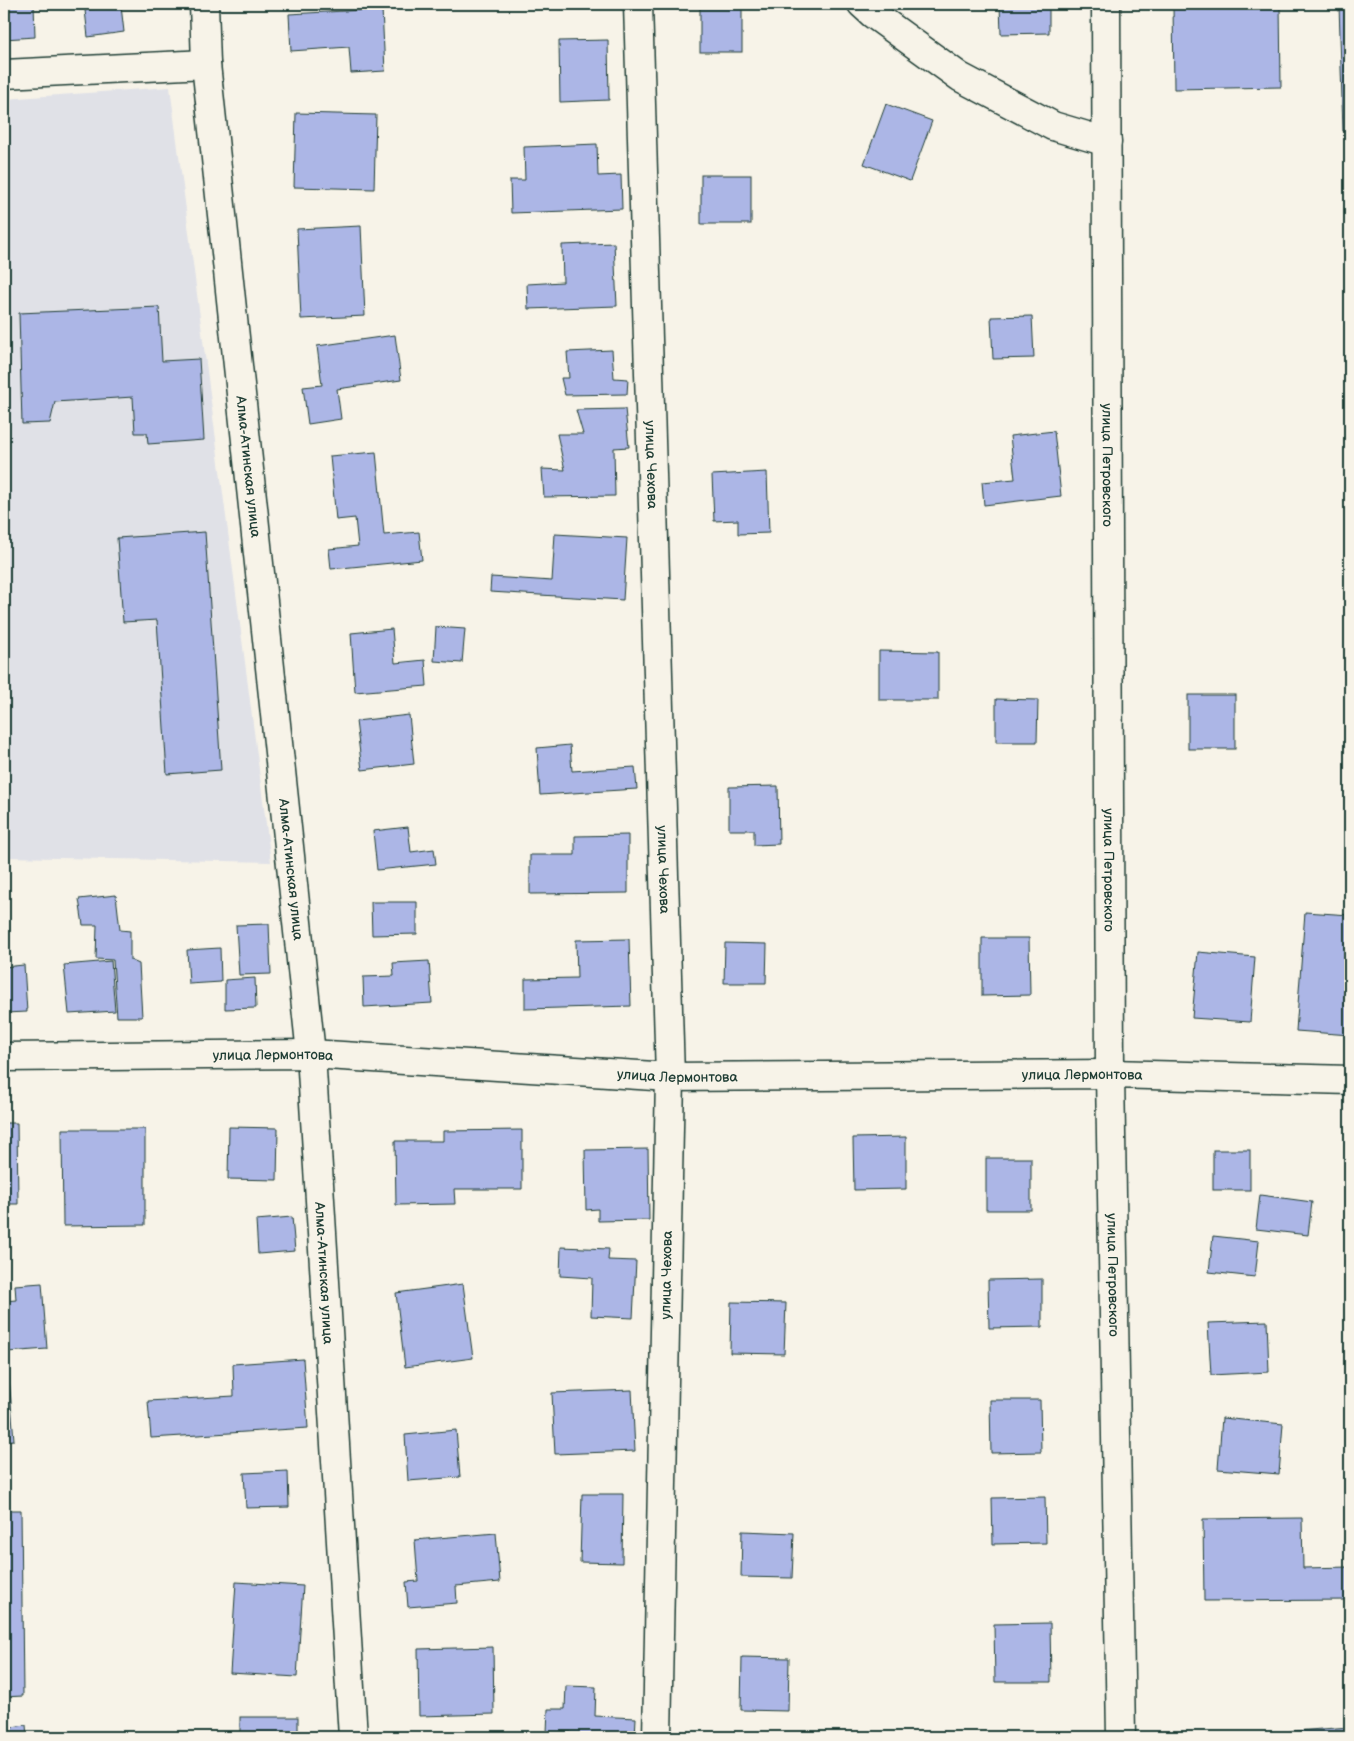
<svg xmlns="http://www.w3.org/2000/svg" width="1354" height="1741" font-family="'Balsamiq Sans',sans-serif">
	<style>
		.built { fill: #e0e1e7 }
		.building { fill: #acb6e6; stroke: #1f3d34 }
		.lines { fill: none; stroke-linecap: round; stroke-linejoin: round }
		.minor-casing { stroke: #1f3d34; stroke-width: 31 }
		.minor { stroke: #f7f3e8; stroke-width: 28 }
		.labels { text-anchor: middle; stroke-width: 4.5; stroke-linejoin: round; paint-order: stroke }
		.street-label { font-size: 14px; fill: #1f3d34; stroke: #f7f3e8 }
	</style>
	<rect width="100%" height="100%" fill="#f7f3e8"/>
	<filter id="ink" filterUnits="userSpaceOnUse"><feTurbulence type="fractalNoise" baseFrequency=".02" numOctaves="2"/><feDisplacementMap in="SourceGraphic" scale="10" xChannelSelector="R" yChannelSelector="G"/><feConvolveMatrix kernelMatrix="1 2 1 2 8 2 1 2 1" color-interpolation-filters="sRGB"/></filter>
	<g filter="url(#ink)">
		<path class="built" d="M170 87 271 862 4 857V99Z"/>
		<g class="building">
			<path d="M4 4H34L35 37 4 39Z"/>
			<rect x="700" y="4" width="42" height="48"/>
			<path d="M1000 4H1049V33L1001 34Z"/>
			<path d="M1173 4H1280L1281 87 1174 89Z"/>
			<path d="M1350 4V131H1343L1339 5Z"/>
			<path d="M121 6 124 32 88 37 85 10Z"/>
			<path d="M382 9 385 71 351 73 349 47 291 51 289 14Z"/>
			<path d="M608 40 609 100 560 102 559 41Z"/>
			<path d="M886 104 932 121 910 181 864 164Z"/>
			<path d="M296 113 376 115 374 189 294 187Z"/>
			<path d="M597 144 598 176 621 175 622 209 511 213 510 180H525L524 147Z"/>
			<rect x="701" y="175" width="50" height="49"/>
			<path d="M361 226 365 316 301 319 297 229Z"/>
			<path d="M614 243 617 306 528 309 527 284 563 282 562 245Z"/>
			<path d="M159 307 162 361 199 359 204 440 148 444 147 433H135L133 397 55 402 50 423 22 424 19 313Z"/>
			<path d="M1032 316 1034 358 993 359 991 317Z"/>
			<path d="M395 335 401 380 337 389 341 419 308 424 303 387 322 385 317 346Z"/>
			<path d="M612 350 614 378 628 379 627 394 565 395 561 378H569L567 352Z"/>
			<path d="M625 409 629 447 614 448 615 496 544 497 542 469 565 470 557 434H583L576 410Z"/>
			<path d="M1054 431 1061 496 984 505 982 482 1015 479 1010 436Z"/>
			<path d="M376 452 384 535 419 532 422 560 331 569 329 549 358 546 355 518 336 520 330 456Z"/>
			<path d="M767 472 769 533 738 534V520L714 521 712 475Z"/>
			<path d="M205 532 221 770 167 774 157 620 123 622 117 538Z"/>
			<path d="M555 534 627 538 623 600 490 592 491 577 552 581Z"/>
			<path d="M436 627 465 629 462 663 434 661Z"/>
			<path d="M392 629 395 663 425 660 427 686 355 692 351 633Z"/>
			<path d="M879 651 938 652V700H879Z"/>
			<rect x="1188" y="695" width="47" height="54"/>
			<path d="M996 699 1038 700 1037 742H996Z"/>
			<path d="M409 715 414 764 362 770 356 721Z"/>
			<path d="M570 745 572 771 635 767 637 789 540 795 537 748Z"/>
			<path d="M778 786 779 844 754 845V830H729V787Z"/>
			<path d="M408 827 411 852 434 849 436 864 377 870 373 831Z"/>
			<path d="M628 835V893L530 894V855H575V836Z"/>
			<path d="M116 895 120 930 130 931V960L139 964 142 1017H117L113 960 96 959 97 925H83L79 899Z"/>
			<path d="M371 902H417V934L372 935Z"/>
			<path d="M1305 912 1350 915V1035L1296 1031Z"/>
			<path d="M269 924 271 974 239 975 236 925Z"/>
			<path d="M982 938H1029L1030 995 982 996Z"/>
			<path d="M629 939 631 1006 525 1009V979L577 978 576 940Z"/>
			<path d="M725 943 767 944 766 983H724Z"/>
			<path d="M220 948 221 982 189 984 187 950Z"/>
			<path d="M1198 952 1255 957 1250 1022 1192 1018Z"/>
			<path d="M111 961 115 1011 69 1014 64 965Z"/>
			<path d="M429 961 432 1003 364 1007 363 977 394 976 393 963Z"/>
			<path d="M24 965 27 1012 4 1013V967Z"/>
			<path d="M255 978 256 1008 225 1009V980Z"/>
			<path d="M4 1123H17L18 1204H4Z"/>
			<path d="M1350 1126V1179H1349Z"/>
			<path d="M229 1127 278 1128 277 1180 228 1179Z"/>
			<path d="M62 1129H145V1225L63 1226Z"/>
			<path d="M522 1130V1189H454L455 1204 396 1205 395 1141H443V1131Z"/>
			<path d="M906 1137V1189L854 1190 853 1138Z"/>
			<path d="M648 1149 649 1220 598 1221V1209L586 1210 585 1150Z"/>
			<rect x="1213" y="1150" width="37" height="40"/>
			<rect x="986" y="1158" width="45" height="52"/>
			<path d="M1260 1195 1312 1202 1308 1235 1256 1229Z"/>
			<path d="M292 1217 295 1251 258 1254 256 1220Z"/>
			<path d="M1213 1236 1259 1241 1255 1277 1209 1272Z"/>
			<path d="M561 1247 609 1249 608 1260 636 1261 633 1318 591 1316 592 1278 560 1276Z"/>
			<path d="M1042 1279V1327L989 1328 988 1280Z"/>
			<path d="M42 1283 47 1349 7 1352 14 1440 4 1441V1301L16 1300 15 1285Z"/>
			<path d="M463 1284 473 1358 405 1367 396 1293Z"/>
			<path d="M731 1302 786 1303 784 1354 730 1353Z"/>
			<path d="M1267 1321 1269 1372 1211 1375 1208 1323Z"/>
			<path d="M303 1359 308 1428 151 1438 148 1401 234 1396 233 1364Z"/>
			<path d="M632 1390 635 1451 555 1454 552 1393Z"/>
			<path d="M990 1400H1040L1041 1452 991 1453Z"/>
			<path d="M1222 1418 1283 1424 1279 1474 1218 1469Z"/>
			<path d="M456 1430 460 1477 408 1481 405 1435Z"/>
			<path d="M288 1471 289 1507 246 1508 244 1473Z"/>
			<path d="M582 1494H623L622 1563 580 1562Z"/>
			<path d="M1045 1497 1046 1543 993 1544 992 1498Z"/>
			<path d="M4 1510H21L23 1696 4 1697Z"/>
			<path d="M1302 1518 1303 1568 1350 1567V1600L1204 1601 1203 1519Z"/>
			<path d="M742 1531 794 1533 792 1578 741 1577Z"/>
			<path d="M496 1533 500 1582 456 1586 457 1603 408 1607 406 1582 418 1581 415 1540Z"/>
			<path d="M236 1582 303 1586 297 1677 230 1673Z"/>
			<path d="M1050 1623 1051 1682H995L994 1624Z"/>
			<path d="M493 1647 494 1714 419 1716 418 1649Z"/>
			<path d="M742 1657 789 1658 788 1711 741 1710Z"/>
			<path d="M566 1686 596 1687 595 1716 636 1718 635 1737H571V1732H547L548 1709H565Z"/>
			<rect x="240" y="1717" width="58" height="20"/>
			<path d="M26 1725 27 1737H4V1728Z"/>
			<path d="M1350 1727V1737H1226V1736Z"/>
		</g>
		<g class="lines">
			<defs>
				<g id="minor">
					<path id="s1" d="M204 4 206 64 311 1054 353 1737"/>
					<path id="s2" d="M638 4 670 1077 657 1737"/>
					<path d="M862 4 873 14 960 77 1053 126 1107 142"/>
					<path id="s3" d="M1106 4 1110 1074 1121 1737"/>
					<path d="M4 74 206 64"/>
					<path id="s4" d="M4 1057 311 1054 670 1077 1110 1074 1350 1080"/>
				</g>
			</defs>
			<use href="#minor" class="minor-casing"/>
			<use href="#minor" class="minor"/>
		</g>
	</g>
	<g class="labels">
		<g class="street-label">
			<text dy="5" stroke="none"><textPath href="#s2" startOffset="461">улица Чехова</textPath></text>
			<text dy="5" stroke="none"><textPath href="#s3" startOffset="461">улица Петровского</textPath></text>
			<text dy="5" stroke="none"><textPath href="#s1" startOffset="465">Алма-Атинская улица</textPath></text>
			<text dy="5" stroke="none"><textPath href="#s1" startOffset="870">Алма-Атинская улица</textPath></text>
			<text dy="5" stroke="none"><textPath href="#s2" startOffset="866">улица Чехова</textPath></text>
			<text dy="5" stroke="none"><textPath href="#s3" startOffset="866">улица Петровского</textPath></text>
			<text dy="5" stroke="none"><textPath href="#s4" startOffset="269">улица Лермонтова</textPath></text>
			<text dy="5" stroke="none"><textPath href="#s4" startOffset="674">улица Лермонтова</textPath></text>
			<text dy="5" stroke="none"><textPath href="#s4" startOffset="1079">улица Лермонтова</textPath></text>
			<text dy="5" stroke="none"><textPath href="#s1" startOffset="1275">Алма-Атинская улица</textPath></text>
			<text transform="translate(666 1275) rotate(-89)" y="5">улица Чехова</text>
			<text dy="5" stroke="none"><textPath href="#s3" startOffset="1271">улица Петровского</textPath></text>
		</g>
	</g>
	<rect width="1354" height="1741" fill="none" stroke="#f7f3e8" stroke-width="20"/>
	<rect x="10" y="10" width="1334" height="1721" fill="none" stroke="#1f3d34" stroke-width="2" filter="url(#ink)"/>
</svg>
